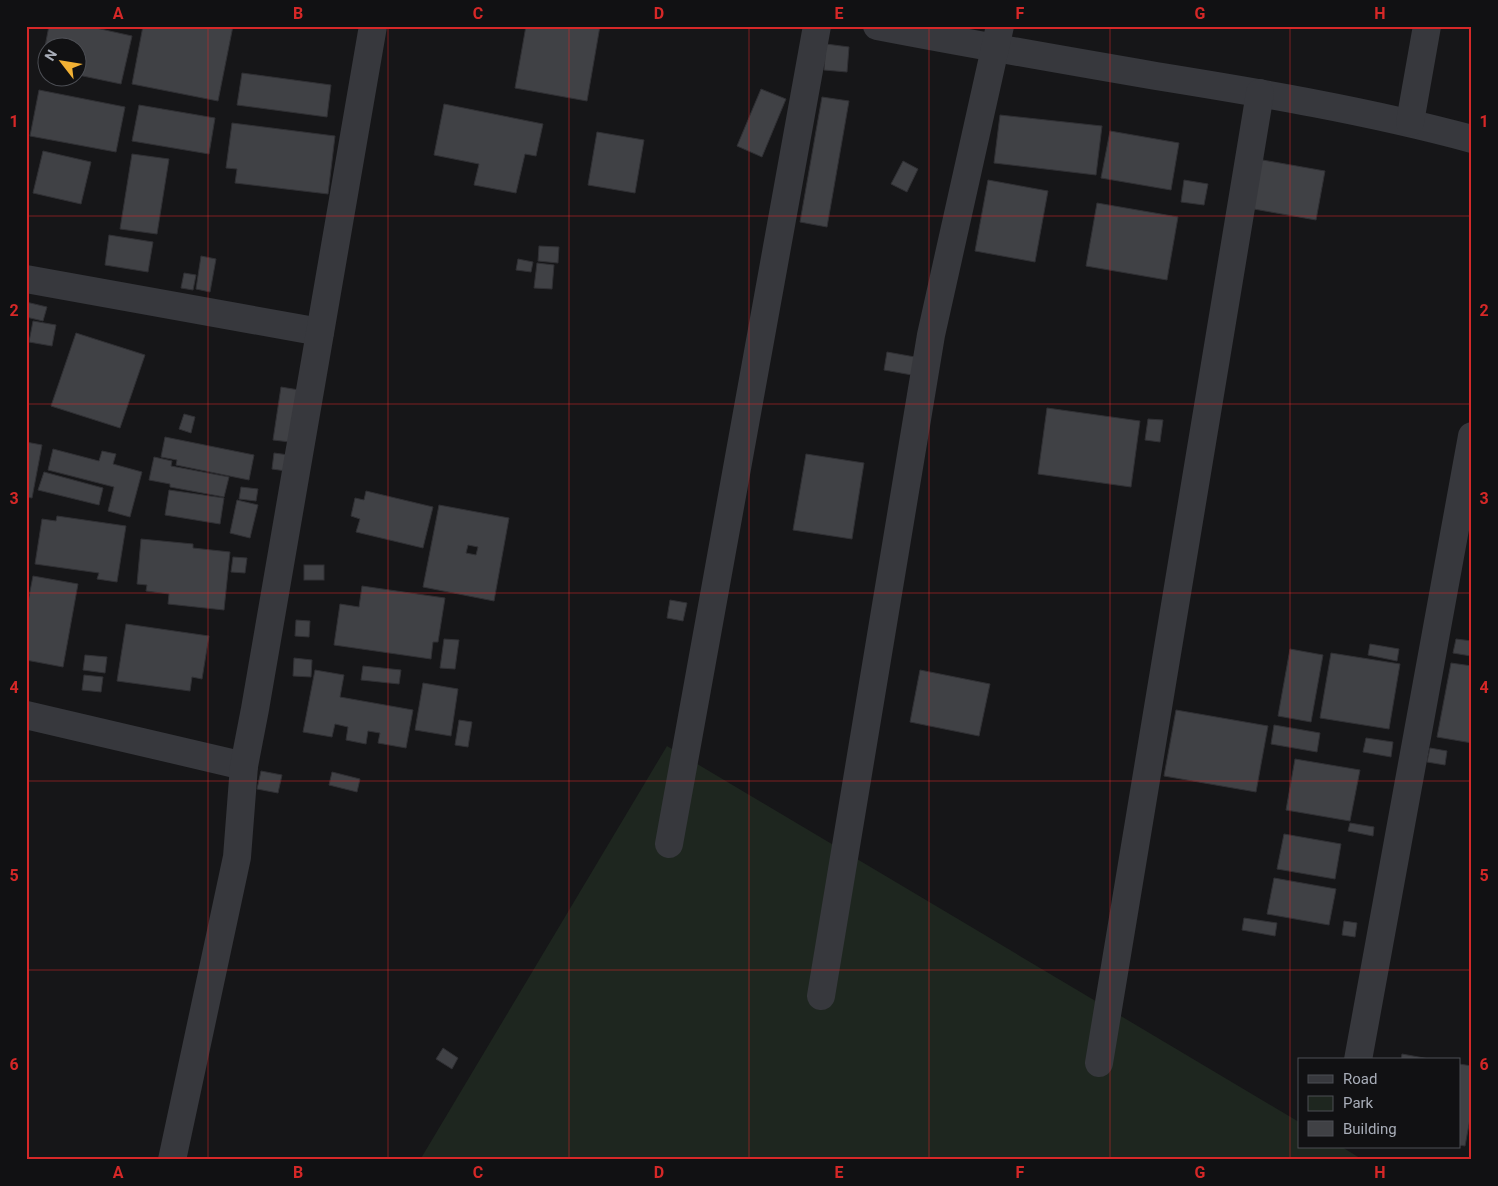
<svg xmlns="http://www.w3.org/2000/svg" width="1498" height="1186" font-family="Roboto,sans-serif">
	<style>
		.green { fill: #1e261f }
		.building { fill: #404145; stroke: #303034; fill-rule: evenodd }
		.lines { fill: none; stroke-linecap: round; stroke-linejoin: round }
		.street { stroke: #37383d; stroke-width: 28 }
		.grid { fill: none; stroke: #d62828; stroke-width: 1; stroke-opacity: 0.55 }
		.neatline { fill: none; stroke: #d62828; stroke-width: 2 }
		.grid-label { font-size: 16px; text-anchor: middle; font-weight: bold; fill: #d62828 }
	</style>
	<rect width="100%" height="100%" fill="#161618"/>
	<path class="green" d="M667 746 1299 1122V1147H1342L1363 1160H420Z"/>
	<g class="building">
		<path d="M49 26H87L132 36 121 84 78 75V48H48V68L41 67Z"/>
		<path d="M143 26H233L218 101 132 84Z"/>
		<path d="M526 26H600L587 101 515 88Z"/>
		<path d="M826 44 849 47 847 72 824 70Z"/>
		<path d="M242 73 331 85 327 117 237 105Z"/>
		<path d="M761 89 786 99 762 157 737 146Z"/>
		<path d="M39 90 125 107 116 152 30 136Z"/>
		<path d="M822 97 849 101 827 227 800 222Z"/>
		<path d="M444 104 543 124 536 156 525 154 516 193 474 185 479 164 434 155Z"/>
		<path d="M139 105 215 118 209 154 132 141Z"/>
		<path d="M1000 115 1102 126 1096 175 994 163Z"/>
		<path d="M232 123 335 136 328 194 235 183 237 169 226 168Z"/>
		<path d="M1110 131 1179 143 1171 190 1101 178Z"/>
		<path d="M597 132 644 140 635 193 588 185Z"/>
		<path d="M43 151 91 162 81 204 33 193Z"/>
		<path d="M132 154 169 159 157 234 120 229Z"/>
		<path d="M1257 159 1325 171 1316 220 1248 208Z"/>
		<path d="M903 161 918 169 907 192 891 184Z"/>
		<path d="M988 180 1048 191 1035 262 975 251Z"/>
		<path d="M1184 180 1208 184 1204 205 1181 202Z"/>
		<path d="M1097 203 1178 217 1167 280 1086 266Z"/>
		<path d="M109 235 153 242 148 272 105 265Z"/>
		<path d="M539 246 559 247 558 263 538 261Z"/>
		<path d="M201 256 216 259 210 292 196 289Z"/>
		<path d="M518 259 533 262 531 272 516 270Z"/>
		<path d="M537 263 554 265 552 289 534 288Z"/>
		<path d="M184 273 196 275 193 290 181 288Z"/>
		<path d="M26 302 47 307 43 321 26 317Z"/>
		<path d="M33 321 56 325 52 346 29 342Z"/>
		<path d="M76 333 145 355 120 428 51 406Z"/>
		<path d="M887 352 915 357 912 375 884 370Z"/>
		<path d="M281 387 299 390 290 442 273 440Z"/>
		<path d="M1047 408 1140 421 1131 487 1038 474Z"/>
		<path d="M184 414 195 417 191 433 179 429Z"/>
		<path d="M1148 419 1163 420 1160 442 1145 440Z"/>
		<path d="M165 437 254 455 249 480 176 465 177 460 161 457Z"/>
		<path d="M26 442 42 445 32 498 26 497Z"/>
		<path d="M53 449 99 461 102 451 116 454 113 464 142 472 130 517 108 511 114 487 48 470Z"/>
		<path d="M274 453 289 455 286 471 272 469Z"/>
		<path d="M806 454 864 463 852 539 793 530Z"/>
		<path d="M154 457 172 461 171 466 229 477 224 497 170 487V484L149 480Z"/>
		<path d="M44 472 103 488 99 505 38 490Z"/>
		<path d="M241 487 258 489 256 501 239 499Z"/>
		<path d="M169 490 224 498 220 524 165 515Z"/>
		<path d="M366 491 433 507 423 548 356 532 360 519 351 516 355 498 364 500Z"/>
		<path d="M237 500 258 505 250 538 230 533Z"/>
		<path d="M439 505 509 518 494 601 423 587ZM468 545 478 547 476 555 466 553Z"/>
		<path d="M57 516 126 526 117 582 97 579 99 573 35 564 42 519 56 521Z"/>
		<path d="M141 539 193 544V548L230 552 224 610 168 604 169 594 146 591 147 585 137 584Z"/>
		<path d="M233 557 247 558 245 573 231 572Z"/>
		<rect x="304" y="565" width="20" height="15"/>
		<path d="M33 576 78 584 63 667 26 660V612Z"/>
		<path d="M362 586 445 598 438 642H433L431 659 334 645 340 604 359 607Z"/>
		<path d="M670 600 687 603 683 621 667 618Z"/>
		<path d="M296 620 310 621 309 637 295 636Z"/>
		<path d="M126 624 209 636 202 679 192 677 190 691 117 681Z"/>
		<path d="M444 639 459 640 455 669 440 668Z"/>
		<path d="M1456 639 1472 641 1471 656 1453 653Z"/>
		<path d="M1370 644 1399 649 1397 661 1368 655Z"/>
		<path d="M1290 649 1323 655 1311 722 1278 716Z"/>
		<path d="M1331 653 1400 664 1389 729 1320 718Z"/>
		<path d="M85 655 107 657 105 673 83 670Z"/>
		<path d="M294 658 312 660 311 677 293 676Z"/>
		<path d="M1451 663 1472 666V743L1437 737Z"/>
		<path d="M363 666 401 670 399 684 361 680Z"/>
		<path d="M315 670 344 675 340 697 413 710 406 748 378 743 380 733 368 731 366 744 346 740 348 727 335 724 332 737 303 732Z"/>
		<path d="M920 670 990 684 979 736 910 722Z"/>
		<path d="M84 675 103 677 101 692 82 690Z"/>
		<path d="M423 683 458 689 451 736 415 730Z"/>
		<path d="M1176 710 1268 726 1256 792 1164 776Z"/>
		<path d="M459 720 472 722 468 747 455 745Z"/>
		<path d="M1274 725 1320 733 1317 752 1271 744Z"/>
		<path d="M1366 738 1393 742 1391 757 1363 752Z"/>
		<path d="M1430 748 1447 751 1445 765 1427 762Z"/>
		<path d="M1295 759 1360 770 1350 821 1286 810Z"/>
		<path d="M261 771 282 775 278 793 257 789Z"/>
		<path d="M332 772 360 779 357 792 329 785Z"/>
		<path d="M1350 823 1374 827 1373 836 1348 831Z"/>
		<path d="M1284 834 1341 844 1335 879 1277 869Z"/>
		<path d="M1274 878 1336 889 1329 925 1267 914Z"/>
		<path d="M1244 918 1277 923 1275 936 1242 930Z"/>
		<path d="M1344 921 1357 923 1355 937 1342 935Z"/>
		<path d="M443 1048 458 1058 452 1069 436 1059Z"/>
		<path d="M1402 1054 1435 1060H1401Z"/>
		<path d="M1459 1064 1472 1066V1108L1465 1146 1459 1145Z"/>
	</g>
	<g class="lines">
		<g class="street">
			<path d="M877 26C970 44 1063 60 1156 76 1262 93 1368 111 1472 139"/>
			<path d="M1410 122 1427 26"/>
			<path d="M26 279 320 332"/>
			<path d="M26 715 244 766"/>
			<path d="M669 844 817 26"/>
			<path d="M821 996 931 335 1000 26"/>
			<path d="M1358 1060 1472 436"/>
			<path d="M1099 1063 1260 93"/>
			<path d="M172 1160 237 857 244 766 255 709 373 26"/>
		</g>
	</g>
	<path class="grid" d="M208 26V1160M388 26V1160M569 26V1160M749 26V1160M929 26V1160M1110 26V1160M1290 26V1160M26 216H1472M26 404H1472M26 593H1472M26 781H1472M26 970H1472"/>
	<rect width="1498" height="1186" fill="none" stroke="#111113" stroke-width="55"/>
	<rect x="1298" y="1058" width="162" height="90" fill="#111113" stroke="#4d4f55"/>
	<rect x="1308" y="1075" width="25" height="8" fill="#37383d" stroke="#4d4f55"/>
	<text x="1343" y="1084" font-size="15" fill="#a8adb8">Road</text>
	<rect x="1308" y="1096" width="25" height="15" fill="#1e261f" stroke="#4d4f55"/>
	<text x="1343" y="1108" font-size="15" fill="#a8adb8">Park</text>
	<rect x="1308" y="1121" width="25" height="15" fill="#404145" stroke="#4d4f55"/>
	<text x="1343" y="1134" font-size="15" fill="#a8adb8">Building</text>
	<g transform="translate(62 62) rotate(301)"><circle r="24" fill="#111113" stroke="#4d4f55"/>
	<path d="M0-4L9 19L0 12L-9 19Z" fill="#f2b134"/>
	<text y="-8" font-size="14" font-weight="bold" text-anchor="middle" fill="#a8adb8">N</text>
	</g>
	<rect x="28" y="28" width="1442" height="1130" class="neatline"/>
	<g class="grid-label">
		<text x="118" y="19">A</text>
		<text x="298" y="19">B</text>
		<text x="478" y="19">C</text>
		<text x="659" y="19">D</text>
		<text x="839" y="19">E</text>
		<text x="1020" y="19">F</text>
		<text x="1200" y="19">G</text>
		<text x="1380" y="19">H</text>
		<text x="14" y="127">1</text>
		<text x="1484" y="127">1</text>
		<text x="14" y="316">2</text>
		<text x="1484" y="316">2</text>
		<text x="14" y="504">3</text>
		<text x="1484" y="504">3</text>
		<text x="14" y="693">4</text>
		<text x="1484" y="693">4</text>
		<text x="14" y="881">5</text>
		<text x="1484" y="881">5</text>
		<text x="14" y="1070">6</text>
		<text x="1484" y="1070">6</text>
		<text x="118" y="1178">A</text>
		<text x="298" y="1178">B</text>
		<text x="478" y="1178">C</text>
		<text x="659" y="1178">D</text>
		<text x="839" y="1178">E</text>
		<text x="1020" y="1178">F</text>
		<text x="1200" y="1178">G</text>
		<text x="1380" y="1178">H</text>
	</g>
</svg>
